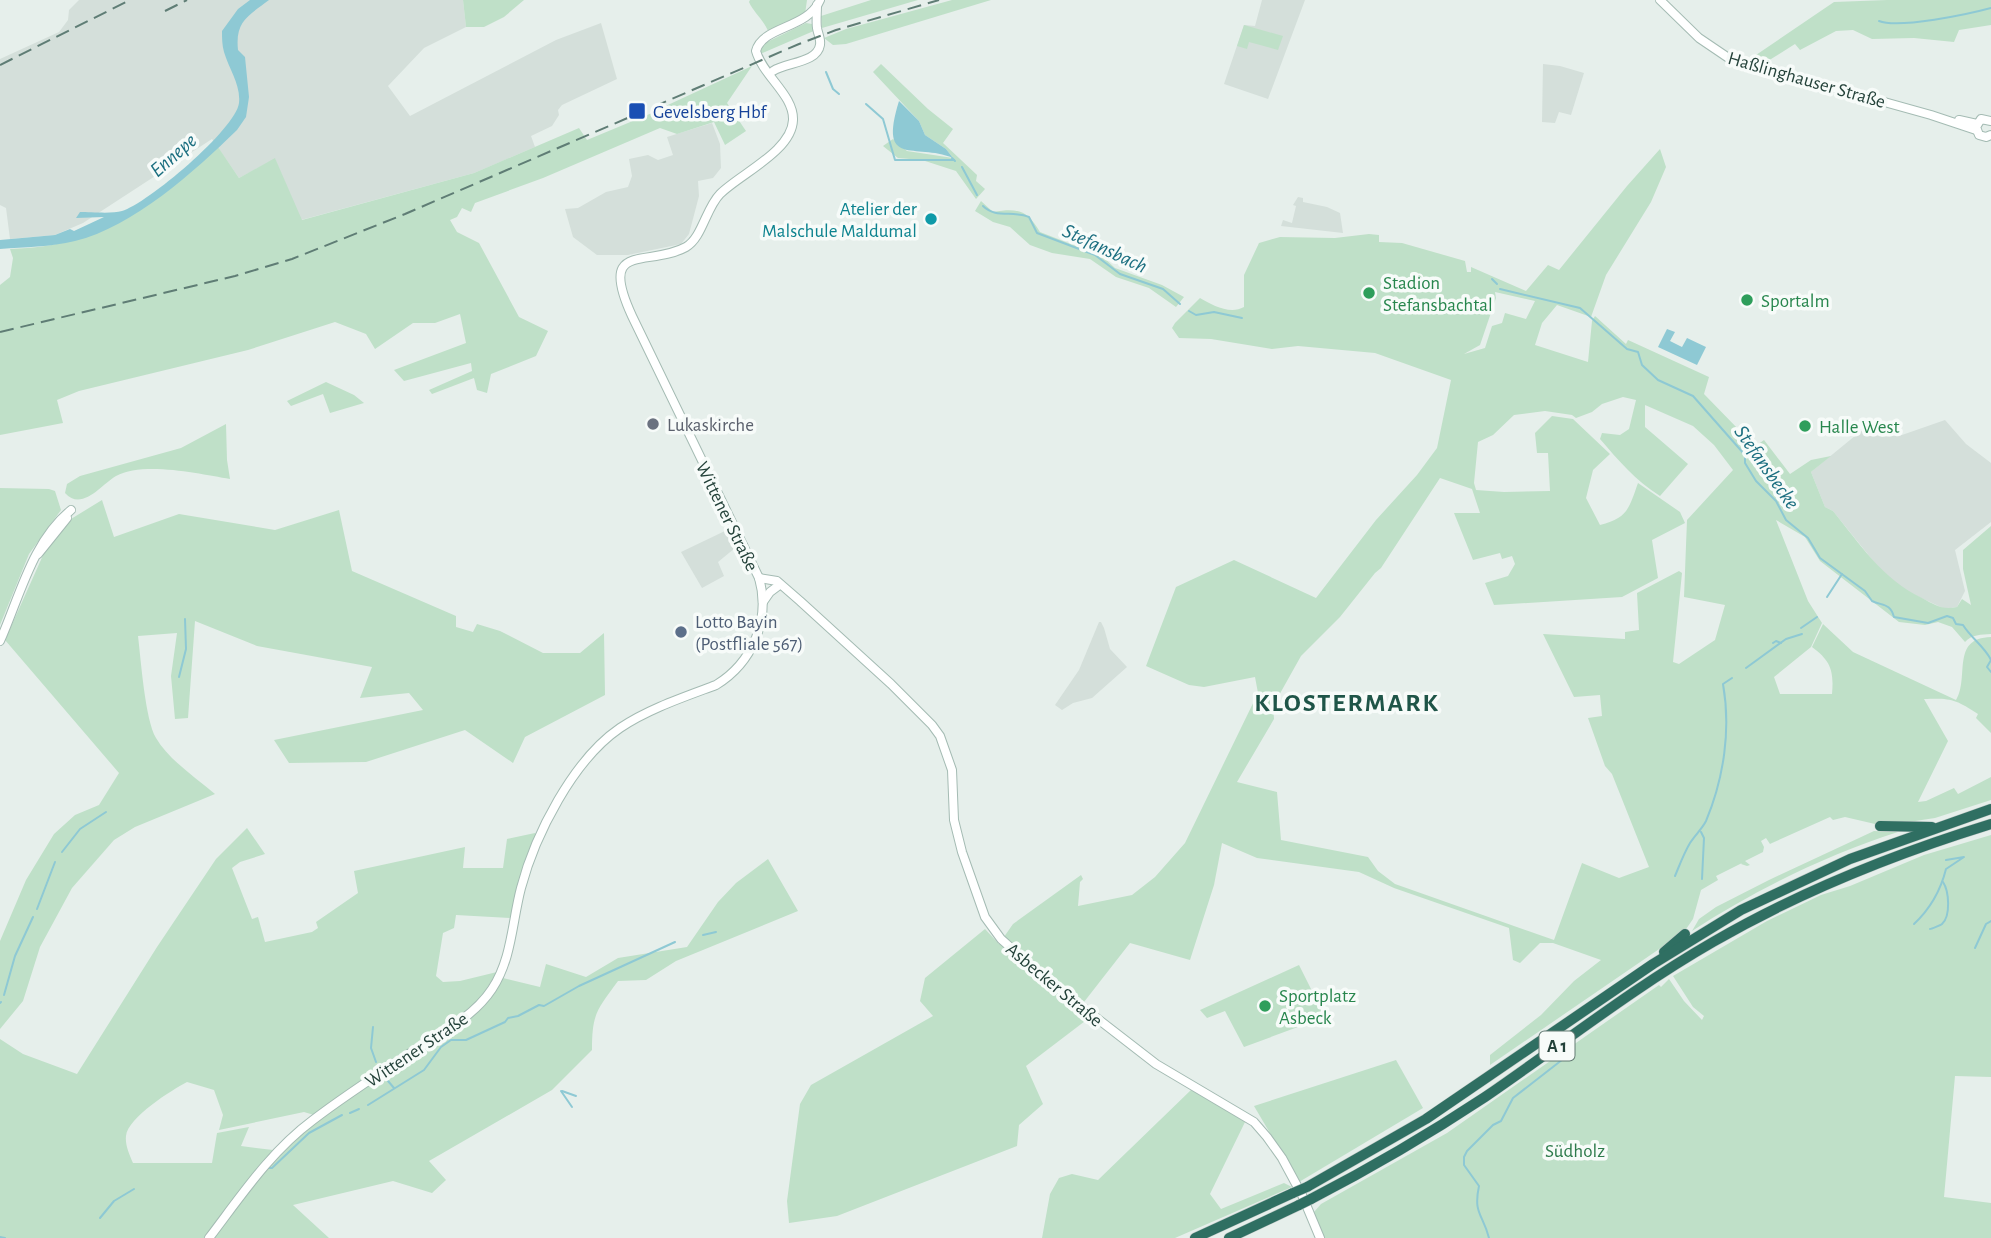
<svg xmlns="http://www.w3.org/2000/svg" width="1991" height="1238" font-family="'Alegreya Sans',sans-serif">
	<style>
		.built { fill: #d4dfda }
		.green { fill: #bfe0c8; fill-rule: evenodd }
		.water { fill: #8ec9d4 }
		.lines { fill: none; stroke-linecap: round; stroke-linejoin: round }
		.stream { stroke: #8ec9d4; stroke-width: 2 }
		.secondary-casing { stroke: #a4bbb3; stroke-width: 10 }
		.highway-casing { stroke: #c2cac8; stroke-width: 11 }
		.secondary { stroke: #fff; stroke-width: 8 }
		.highway { stroke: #2f6f62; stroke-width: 10 }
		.rail { stroke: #5f7d75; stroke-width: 2; stroke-dasharray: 14 7; stroke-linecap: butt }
		.highway-bridge-casing { stroke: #c2cac8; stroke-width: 11; stroke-linecap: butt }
		.highway-bridge { stroke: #2f6f62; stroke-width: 10 }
		.transit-dot { fill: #1a4fb4; stroke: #f7fbf9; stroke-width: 2.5 }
		.culture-dot { fill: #0f9aa8; stroke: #f7fbf9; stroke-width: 2.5 }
		.leisure-dot { fill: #2e9e5b; stroke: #f7fbf9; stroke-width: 2.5 }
		.worship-dot { fill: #6b7280; stroke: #f7fbf9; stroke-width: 2.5 }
		.service-dot { fill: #5c6f8a; stroke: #f7fbf9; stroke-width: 2.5 }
		.labels { text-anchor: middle; stroke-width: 7; stroke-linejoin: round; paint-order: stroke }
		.shield { fill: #f7fbf9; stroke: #637a73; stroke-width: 2 }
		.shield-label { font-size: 18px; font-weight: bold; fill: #24423a }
		.street-label { font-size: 19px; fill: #24423a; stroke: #f7fbf9 }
		.transit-label { font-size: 19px; fill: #164399; stroke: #f7fbf9; text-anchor: start }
		.culture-label { font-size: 19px; fill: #0d838f; stroke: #f7fbf9; text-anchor: end }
		.leisure-label { font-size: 19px; fill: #27864d; stroke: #f7fbf9; text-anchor: start }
		.worship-label { font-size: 19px; fill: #5b616d; stroke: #f7fbf9; text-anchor: start }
		.service-label { font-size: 19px; fill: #4e5e75; stroke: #f7fbf9; text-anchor: start }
		.park-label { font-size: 19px; fill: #2d7a4b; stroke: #f7fbf9 }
		.water-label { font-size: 21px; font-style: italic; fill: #1c6f80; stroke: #f7fbf9 }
		.district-label { font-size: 26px; font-weight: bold; letter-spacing: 2px; fill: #1f5548; stroke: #f7fbf9 }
	</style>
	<rect width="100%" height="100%" fill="#e6efeb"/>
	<g class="built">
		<path d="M79 0H463L466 27 424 48 388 86 410 116 556 40 601 23 617 79 562 105 558 110 559 115 552 126 531 136 535 147 474 173 301 220 275 159 239 178 212 139 83 223 55 235 10 239 6 208 0 205V59L59 32 68 20 69 10Z"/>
		<path d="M1262 0H1305L1268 99 1224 84 1244 25 1255 26Z"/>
		<path d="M1543 64 1560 66 1584 73 1571 115 1559 112 1555 123 1542 122Z"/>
		<path d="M712 123 720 144 721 168 713 178 698 181 699 196 689 234 681 244 628 255H597L573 237 565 209 578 208 606 192 628 187 632 176 629 159 648 155 658 160 673 155 667 137Z"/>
		<path d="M1298 197 1303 198V202L1327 207 1340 213 1343 233 1281 226 1283 220 1292 223 1296 206 1293 205Z"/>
		<path d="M1945 420 1966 444 1991 463V522L1955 550 1965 591 1957 607 1945 609 1904 590 1879 568 1833 511 1825 507 1811 472 1861 431 1882 437 1902 435Z"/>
		<path d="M727 530 735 548 718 562 724 576 702 588 681 552Z"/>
		<path d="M1099 622H1101L1104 628 1110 649 1127 667 1092 698 1073 703 1062 710 1055 705 1079 670Z"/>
	</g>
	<g class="green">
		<path d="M463 0H524L504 17 484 27H466Z"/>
		<path d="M750 0H807L805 14 769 33C764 20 754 13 749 2Z"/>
		<path d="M871 0H918L822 28 821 16Z"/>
		<path d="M952 0H991L846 44 833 45 824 38 846 29Z"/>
		<path d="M1887 0H1991V25L1959 30 1954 42 1914 38 1872 39 1853 30 1836 31 1800 50 1795 44 1763 64 1756 55 1834 2Z"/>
		<path d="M806 23 812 24 816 30 760 54 761 45Z"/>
		<path d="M1244 25 1283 36 1278 50 1249 42 1247 49 1237 46Z"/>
		<path d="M881 64 928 109 953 129 943 143 977 175 976 181 985 189 976 199 956 171 922 160 898 158 883 146 893 139 907 151 953 158 946 149 925 135 919 121 873 72Z"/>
		<path d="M752 66 727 103 746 131 725 145 714 122 677 134 660 128 543 178 475 203 471 212 462 208 457 217 450 220 457 232 479 243 519 317 548 331 536 356 491 374 487 393 477 390 474 378 432 394 429 390 472 371 471 363 404 381 394 370 466 343 460 314 435 323H413L375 349 366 334 335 322 248 350 79 391 57 400 63 423 0 435V285L10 277 13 258 10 249C106 246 150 206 218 147L239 178 275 158 302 220 474 173 579 128 587 140 652 113 654 115 657 110Z"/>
		<path d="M1660 149 1666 167 1651 202 1606 275 1591 317 1557 305 1542 323 1535 345 1588 362 1592 321 1595 316 1626 344 1628 340 1709 377 1704 394 1740 431 1750 450 1764 440 1790 474 1811 460 1831 456 1811 472 1825 507 1833 511C1860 544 1882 579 1922 598 1935 605 1942 610 1957 607L1962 599 1971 605 1963 569V550L1991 526V634C1981 635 1972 634 1965 642L1952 627 1938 622 1925 625 1899 622 1820 561 1805 537 1776 520 1808 601 1822 623 1811 647 1774 677 1780 694H1832C1834 671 1831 661 1812 647L1823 624 1853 652 1956 700C1970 678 1950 638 1991 637V733L1976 718 1978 714C1955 699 1951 698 1924 699L1948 741 1918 802 1926 801 1954 788 1958 794 1991 777V800L1935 818 1902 823 1875 824 1845 817 1833 820 1830 817 1772 843 1770 844 1766 838 1761 841 1764 847 1763 852 1745 861 1750 865 1747 866 1741 864 1742 863 1716 876 1718 880 1701 890 1693 919 1684 932 1490 1065V1055L1541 1015 1574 981 1601 960 1553 943H1540L1520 963 1513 960 1509 928 1394 888 1359 872 1257 858 1222 843 1214 885 1190 960 1130 943 1084 1002 1089 1018 1026 1066 1043 1104 1019 1125 1017 1146 837 1216 789 1223 787 1201 800 1104 811 1085 933 1016 920 1001 925 978 985 929 999 944 1013 924 1081 875 1083 879 1080 882 1078 906 1132 895 1155 877 1185 843 1258 693 1255 677 1204 687 1189 685 1146 666 1176 587 1234 560 1316 598 1376 520 1417 475 1437 448 1451 380 1375 353 1298 346 1272 349 1211 339 1179 338 1172 328 1175 323 1200 298C1212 305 1230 315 1244 307V275L1259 243 1280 237 1335 238 1369 234 1379 235V242L1402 243 1465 261 1467 272H1471V267L1526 291 1548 265 1559 270 1627 186ZM1495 292 1535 301 1526 319 1505 313 1502 323 1492 326 1485 348 1464 354 1480 345 1496 298ZM1623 397 1636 400 1629 429 1620 435 1602 433 1600 439C1618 460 1636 481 1660 496L1688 464 1645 427V405L1693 426 1714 445 1733 470 1687 520 1684 597 1725 605 1715 640 1679 664 1673 662 1682 573 1679 571 1637 593 1639 630 1625 632V639L1543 634 1574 697 1600 695 1602 716 1588 718 1605 766 1612 774 1649 867 1619 878 1582 863 1554 940 1395 884 1378 871 1368 857 1281 840 1277 792 1237 782 1274 719 1273 706 1301 656 1340 617 1375 573 1381 568 1440 478 1472 489 1480 513H1454L1473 560 1500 553 1502 559 1512 556 1515 564 1508 576 1485 583 1494 605 1622 597 1658 578 1652 540 1685 523 1680 512 1638 483C1629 508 1628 518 1600 525L1586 498 1593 470 1610 454 1573 419 1552 416 1535 433 1537 453H1548L1550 491 1504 492 1476 490 1474 483 1478 442 1493 435 1514 415 1545 411 1572 415 1576 418 1592 412 1602 404Z"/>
		<path d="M981 201 993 212C1018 208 1027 210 1040 232L1102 256 1115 268 1162 285 1184 297 1176 307 1149 288 1116 277 1090 259 1052 253 1030 245 1010 227 993 222 975 211Z"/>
		<path d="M326 382 354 395 364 403 330 413 323 394 291 406 287 401Z"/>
		<path d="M226 424 227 460 230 479C200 474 144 461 116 476 102 484 82 512 65 493L67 484 80 476 181 448Z"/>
		<path d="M0 488 49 489 55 491 61 510 29 554 0 625Z"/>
		<path d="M102 500 114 537 179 514 275 530 339 510 352 571 456 616V627L473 632 477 624 500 631 543 653H580L604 633 605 695 525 737 513 763 465 730 366 762 289 763 274 740 423 710 409 693 360 698 372 667 257 646 195 621 188 718 175 719 171 676 177 633 138 636C141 660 145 719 156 738 169 760 195 777 215 794L135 827 114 840 72 888 40 947 23 1001 0 1029V941L26 880 54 834 75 815 99 805 119 773 5 640 44 553 71 519Z"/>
		<path d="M247 828 265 854 240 862 232 868 252 919 258 917 265 942 312 932 318 928 316 922 358 893 354 871 465 847 463 868H503L507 839 535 833 537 836 512 918 456 915 454 928 443 933 436 976 443 982 460 981 497 972 480 999 465 1013 314 1115 304 1112 219 1130 223 1115 214 1090 187 1082C172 1090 128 1117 126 1136 125 1145 129 1154 133 1163H212L217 1133 249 1127 241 1146 273 1150 205 1238H0V1039L23 1054 77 1074 157 947 216 859Z"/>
		<path d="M1874 831 1898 832C1826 855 1755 890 1692 931L1699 919 1716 907 1769 880Z"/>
		<path d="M1991 835V1077L1955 1076 1944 1197 1991 1203V1238H1324L1314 1212 1321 1204 1447 1133 1659 985 1661 987 1669 979 1684 1001 1702 1020 1704 1016 1693 1007 1673 976 1767 921 1821 895 1850 886 1924 855Z"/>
		<path d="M768 859 798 911 676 961 646 980 618 981C597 1010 592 1013 592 1050L552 1090 429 1161 446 1180 432 1193 393 1181 293 1205 329 1238H213L251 1187 291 1142 316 1121 493 994 503 978 540 987 546 964 586 977 618 958 687 947 718 902 736 883Z"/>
		<path d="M1299 965 1325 1017 1244 1047 1225 1011 1207 1018 1200 1010Z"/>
		<path d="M1396 1060 1423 1108 1299 1182 1254 1106Z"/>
		<path d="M1191 1090 1220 1104 1245 1122 1210 1194 1221 1209 1284 1183 1292 1187 1175 1238H1042L1050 1194 1059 1178 1072 1174 1098 1180Z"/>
	</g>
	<g class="water">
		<path d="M250 0H269C248 16 235 21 238 50L245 57 249 97 246 117 237 130C195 171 133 227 75 241 50 247 25 247 0 249V240L55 235 70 229 74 231 104 217 76 218 80 212C91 212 112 214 122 211 147 204 236 129 239 103 241 85 229 69 224 52 222 45 222 38 222 31L238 9Z"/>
		<path d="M899 101 919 121 925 135 946 149 953 158C915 142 878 169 899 101Z"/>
		<path d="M1667 329 1675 332 1670 341 1682 347 1687 338 1706 347 1697 365 1658 347Z"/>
	</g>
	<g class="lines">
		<g class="stream">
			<path d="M1879 21C1899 29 1969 14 1991 8"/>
			<path d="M826 72 833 89 839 94"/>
			<path d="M866 104 883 119 895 160H954"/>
			<path d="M952 158 955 161"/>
			<path d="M962 167 977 195"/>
			<path d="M983 206C996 219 1013 210 1029 217L1037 233 1095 255 1120 274 1163 289 1180 304"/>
			<path d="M1492 279 1497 284"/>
			<path d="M1500 289 1580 308 1627 349 1638 352 1642 365 1658 380 1693 396 1745 455V463L1756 481 1776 501 1786 520 1808 538 1820 558 1865 591 1872 601C1883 606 1890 603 1894 617L1928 623 1947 616 1953 618 1956 624 1963 625C1971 638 1985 647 1991 660L1987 667 1991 672"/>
			<path d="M1189 311 1196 315 1214 312 1242 318"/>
			<path d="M1827 597 1842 574"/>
			<path d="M1801 628 1817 617"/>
			<path d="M1773 643 1776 641 1781 643"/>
			<path d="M1746 668 1786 639 1802 634"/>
			<path d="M179 677 186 649 185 619"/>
			<path d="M1701 832 1704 838 1702 879"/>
			<path d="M62 852 80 829 106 812"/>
			<path d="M1675 876C1680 864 1684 853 1690 843 1695 835 1702 829 1706 821 1724 778 1731 729 1723 684L1732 678"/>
			<path d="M37 909 55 862"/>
			<path d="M1914 924C1930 909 1941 889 1946 869L1964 857 1946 860"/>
			<path d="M1930 929C1931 929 1941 925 1942 924 1951 916 1949 891 1943 882"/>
			<path d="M703 935 716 932"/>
			<path d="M1975 948 1986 924 1991 921"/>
			<path d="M4 995 15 956 33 917"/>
			<path d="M0 1003 1 1002"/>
			<path d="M373 1027 371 1048 376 1062"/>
			<path d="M388 1081 394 1088"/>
			<path d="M561 1091 572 1107"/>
			<path d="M562 1091 576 1096"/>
			<path d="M368 1105 424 1070 441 1047 451 1040H466L505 1022 508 1018 518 1016 539 1005 544 1006 579 986 675 942"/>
			<path d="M350 1113 359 1109"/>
			<path d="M268 1168H272L309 1133 342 1115"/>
			<path d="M100 1218 114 1201 134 1189"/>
			<path d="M0 1237 5 1238"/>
			<path d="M1489 1238C1483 1214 1473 1214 1479 1186L1464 1165V1157L1467 1151 1493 1125 1501 1121 1513 1098 1567 1056"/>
		</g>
		<defs>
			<g id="secondary">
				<path d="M1660 0 1699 38 1730 59 1931 115 1976 130"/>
				<path d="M773 71C787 62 817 63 820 45 821 39 818 34 817 28 816 21 817 13 817 5"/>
				<path d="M1959 120 1977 124"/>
				<path d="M1991 121 1981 119 1976 127 1979 135 1986 137 1991 135"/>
				<path d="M38 554 67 518"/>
				<path d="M759 578 777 581 800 601 891 684 932 725 940 736 952 770 954 820 962 852 985 917 1001 939 1045 978 1156 1064 1254 1122 1267 1137 1282 1158 1302 1195 1320 1238"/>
				<path d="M763 602 770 592 778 586"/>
				<path d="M0 641C20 596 32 542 71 510"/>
				<path d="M209 1238C241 1196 270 1152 313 1120 347 1094 383 1071 418 1048 444 1032 475 1015 492 989 512 959 512 922 521 888 535 835 573 760 620 728 648 709 684 697 716 685 752 663 771 620 759 578L632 316C597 240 648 268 686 247 702 238 706 208 720 194 740 174 792 151 793 120 794 95 763 76 756 51 762 26 808 29 820 0"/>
			</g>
			<g id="highway">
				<path d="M1880 826 1932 827"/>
				<path d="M1664 952 1685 934"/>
				<path d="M1307 1187 1426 1119 1653 964 1741 910 1850 859 1991 809"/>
				<path d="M1311 1199C1371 1168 1429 1134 1485 1097 1561 1045 1633 988 1713 942 1801 891 1894 854 1991 824"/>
				<path d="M1195 1238 1293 1193"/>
				<path d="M1229 1238 1299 1205"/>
			</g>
		</defs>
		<use href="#secondary" class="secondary-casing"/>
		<use href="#highway" class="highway-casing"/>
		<use href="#secondary" class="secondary"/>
		<use href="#highway" class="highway"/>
		<g class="rail">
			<path d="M165 11 187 0"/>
			<path d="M0 65 130 0"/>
			<path d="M0 332 235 276 292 259 405 214 799 44 836 30 939 0"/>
		</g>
		<defs>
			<g id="highway-bridge">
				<path d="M1293 1193 1307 1187"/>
				<path d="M1299 1205 1311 1199"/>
			</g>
		</defs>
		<use href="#highway-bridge" class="highway-bridge-casing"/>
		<use href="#highway-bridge" class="highway-bridge"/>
	</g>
	<rect class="transit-dot" x="628" y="102" width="18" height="18" rx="3.5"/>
	<circle class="culture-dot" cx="931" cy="219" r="7"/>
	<g class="leisure-dot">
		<circle cx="1369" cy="293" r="7"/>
		<circle cx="1747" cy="300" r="7"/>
		<circle cx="1805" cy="426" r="7"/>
		<circle cx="1265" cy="1006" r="7"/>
	</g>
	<circle class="worship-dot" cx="653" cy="424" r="7"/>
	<circle class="service-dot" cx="681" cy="632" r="7"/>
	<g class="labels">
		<rect class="shield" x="1539.5" y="1031.5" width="35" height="29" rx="5"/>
		<g class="shield-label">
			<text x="1557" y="1052">A 1</text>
		</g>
		<g class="street-label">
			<text transform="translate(1807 79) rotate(16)" y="7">Haßlinghauser Straße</text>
			<text transform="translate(728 516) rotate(64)" y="7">Wittener Straße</text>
			<text transform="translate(1055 984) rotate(40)" y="7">Asbecker Straße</text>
			<text transform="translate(416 1049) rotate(-34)" y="7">Wittener Straße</text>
		</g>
		<g class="transit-label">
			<text x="653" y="118">Gevelsberg Hbf</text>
		</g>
		<g class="culture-label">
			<text x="917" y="215">Atelier der<tspan x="917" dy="22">Malschule Maldumal</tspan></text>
		</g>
		<g class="leisure-label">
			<text x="1383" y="289">Stadion<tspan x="1383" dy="22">Stefansbachtal</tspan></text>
			<text x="1761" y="307">Sportalm</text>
			<text x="1819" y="433">Halle West</text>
			<text x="1279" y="1002">Sportplatz<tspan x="1279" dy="22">Asbeck</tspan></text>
		</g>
		<g class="worship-label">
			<text x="667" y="431">Lukaskirche</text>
		</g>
		<g class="service-label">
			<text x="695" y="628">Lotto Bayin<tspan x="695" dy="22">(Postfliale 567)</tspan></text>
		</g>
		<g class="park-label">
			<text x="1575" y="1157">Südholz</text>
		</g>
		<g class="water-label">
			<text transform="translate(173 155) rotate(-41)" y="7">Ennepe</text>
			<text transform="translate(1105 248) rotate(25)" y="7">Stefansbach</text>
			<text transform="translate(1767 467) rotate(55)" y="7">Stefansbecke</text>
		</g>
		<g class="district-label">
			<text x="1347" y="711">KLOSTERMARK</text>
		</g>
	</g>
</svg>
